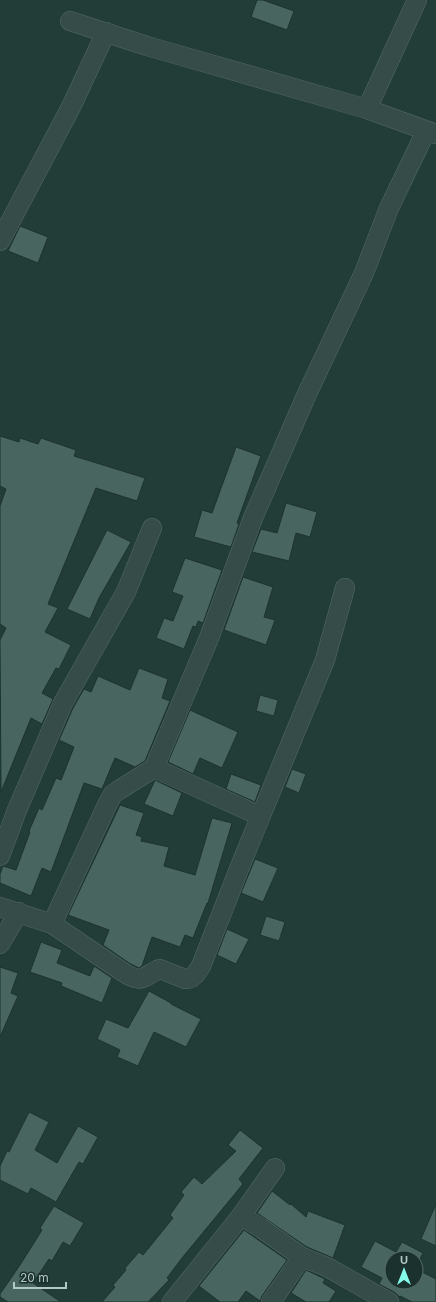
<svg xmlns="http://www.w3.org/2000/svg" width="436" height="1302" font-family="Inter,sans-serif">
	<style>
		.building { fill: #486560; stroke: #1d332f }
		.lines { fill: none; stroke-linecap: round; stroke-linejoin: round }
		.minor-casing { stroke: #546a66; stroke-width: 20 }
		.minor { stroke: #364c48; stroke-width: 19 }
	</style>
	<rect width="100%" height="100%" fill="#223c37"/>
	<g class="building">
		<path d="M257 0H263L294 11 287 30 251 17Z"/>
		<path d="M20 226 48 237 38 263 8 251Z"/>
		<path d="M0 436 19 442 20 438 38 444 41 438 76 450 74 456 145 478 137 501 96 488 48 604 58 608 45 632 71 645 59 669 56 668 42 693 53 699 42 724 31 718 1 792 0 640 6 628 0 624V506L6 489 0 486Z"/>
		<path d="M236 447 261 456 237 523 239 524 231 547 194 537 202 510 212 513Z"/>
		<path d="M286 503 317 512 310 537 296 533 289 561 252 552 261 529 277 533Z"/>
		<path d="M107 530 131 542 99 598 90 619 67 609Z"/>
		<path d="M185 558 222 570 203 623 198 621 196 627 193 626 184 649 156 638 164 618 173 621 183 596 172 592Z"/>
		<path d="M243 577 273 587 264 617 275 620 266 645 224 630Z"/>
		<path d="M139 668 168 679 162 698 170 701 145 761 135 767 115 758 102 789 84 783 51 872 42 868 31 896 0 883V874L3 866 16 870 30 832 29 831 39 808 42 810 56 778 61 780 74 747 59 740 73 708 84 689 91 692 98 676 130 690Z"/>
		<path d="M260 695 278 700 274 716 256 711Z"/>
		<path d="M190 710 238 732 222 768 200 758 193 774 168 762Z"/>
		<path d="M292 769 306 774 299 793 285 787Z"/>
		<path d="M231 774 261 785 255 802 226 789Z"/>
		<path d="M155 780 182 793 173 816 144 804Z"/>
		<path d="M120 805 144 813 136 835 142 837 141 841 169 847 164 866 195 875 212 818 232 823 208 903H207L193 938 185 935 180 947 152 937 142 966 139 968 129 963 103 945 109 930 68 915Z"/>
		<path d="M255 859 278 868 263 902 241 893Z"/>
		<path d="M266 916 285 922 279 941 260 935Z"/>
		<path d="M227 929 249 939 236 964 217 955Z"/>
		<path d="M41 942 62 950 57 963 90 976 94 966 112 978 102 1003 61 986 62 983 30 972Z"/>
		<path d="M0 967 18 973 11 993 18 996 0 1037Z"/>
		<path d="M149 991 171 1003V1004L201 1019 186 1047 154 1032 138 1066 117 1057 120 1050 97 1039 106 1019 128 1028Z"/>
		<path d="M29 1112 49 1122 35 1150 57 1163 78 1126 98 1137 83 1164 79 1162 56 1202 31 1188 28 1194 0 1180V1166L7 1151 9 1152Z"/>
		<path d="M240 1130 263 1148 239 1179 243 1184 182 1258 167 1278 169 1280 148 1302H102L115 1287 113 1285 126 1270 125 1268 139 1252 143 1255 173 1218 170 1215 184 1195 181 1192 194 1177 202 1184 236 1151 228 1145Z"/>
		<path d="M272 1191 290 1205 291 1204 306 1217 308 1211 345 1225 333 1258 307 1247 257 1213Z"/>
		<path d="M436 1204V1246L421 1239Z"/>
		<path d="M54 1206 84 1223 70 1246 63 1242 52 1261 49 1259 33 1283 61 1302H8L0 1297V1294L20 1265 42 1230 40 1228Z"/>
		<path d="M244 1230 287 1260 262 1296 260 1301 246 1291 238 1302H220L199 1286Z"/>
		<path d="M375 1241 396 1252 402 1242 423 1253 416 1267V1258H392V1282H416V1269L436 1279V1302H412L400 1296V1297L394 1292 379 1284 382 1278 361 1267Z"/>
		<path d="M306 1270 325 1279 323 1283 336 1291 329 1302H306L291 1293Z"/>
	</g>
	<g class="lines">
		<defs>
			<g id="minor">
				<path d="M70 21 147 46 367 109 436 134"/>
				<path d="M367 109 417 0"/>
				<path d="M0 241 71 107 106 32"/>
				<path d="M154 768 260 816"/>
				<path d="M0 856 17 810 63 703 126 592 152 528"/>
				<path d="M0 907 52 924 123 972C140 983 142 979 157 970L160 969 185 979C193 980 197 972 201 966L243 859 325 660 345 588"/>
				<path d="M52 924 108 803 113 794 119 790 154 768 209 638 253 518 306 396 364 273 389 208 426 131"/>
				<path d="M0 944 19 912"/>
				<path d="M241 1216 275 1168"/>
				<path d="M172 1302 241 1216 261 1228 302 1257 327 1267 389 1302"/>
				<path d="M271 1302 302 1257"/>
			</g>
		</defs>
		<use href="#minor" class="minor-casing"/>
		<use href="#minor" class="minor"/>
	</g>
	<g transform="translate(404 1270)"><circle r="19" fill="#1b312d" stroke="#576d69"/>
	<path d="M0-3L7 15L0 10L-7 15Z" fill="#83faea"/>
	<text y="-6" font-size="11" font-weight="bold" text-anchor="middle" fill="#b1c8c4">U</text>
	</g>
	<path d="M14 1282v6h52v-6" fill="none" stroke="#b1c8c4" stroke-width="2"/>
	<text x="20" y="1282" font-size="12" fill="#b1c8c4" stroke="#1b312d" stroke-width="3" paint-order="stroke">20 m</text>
</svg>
